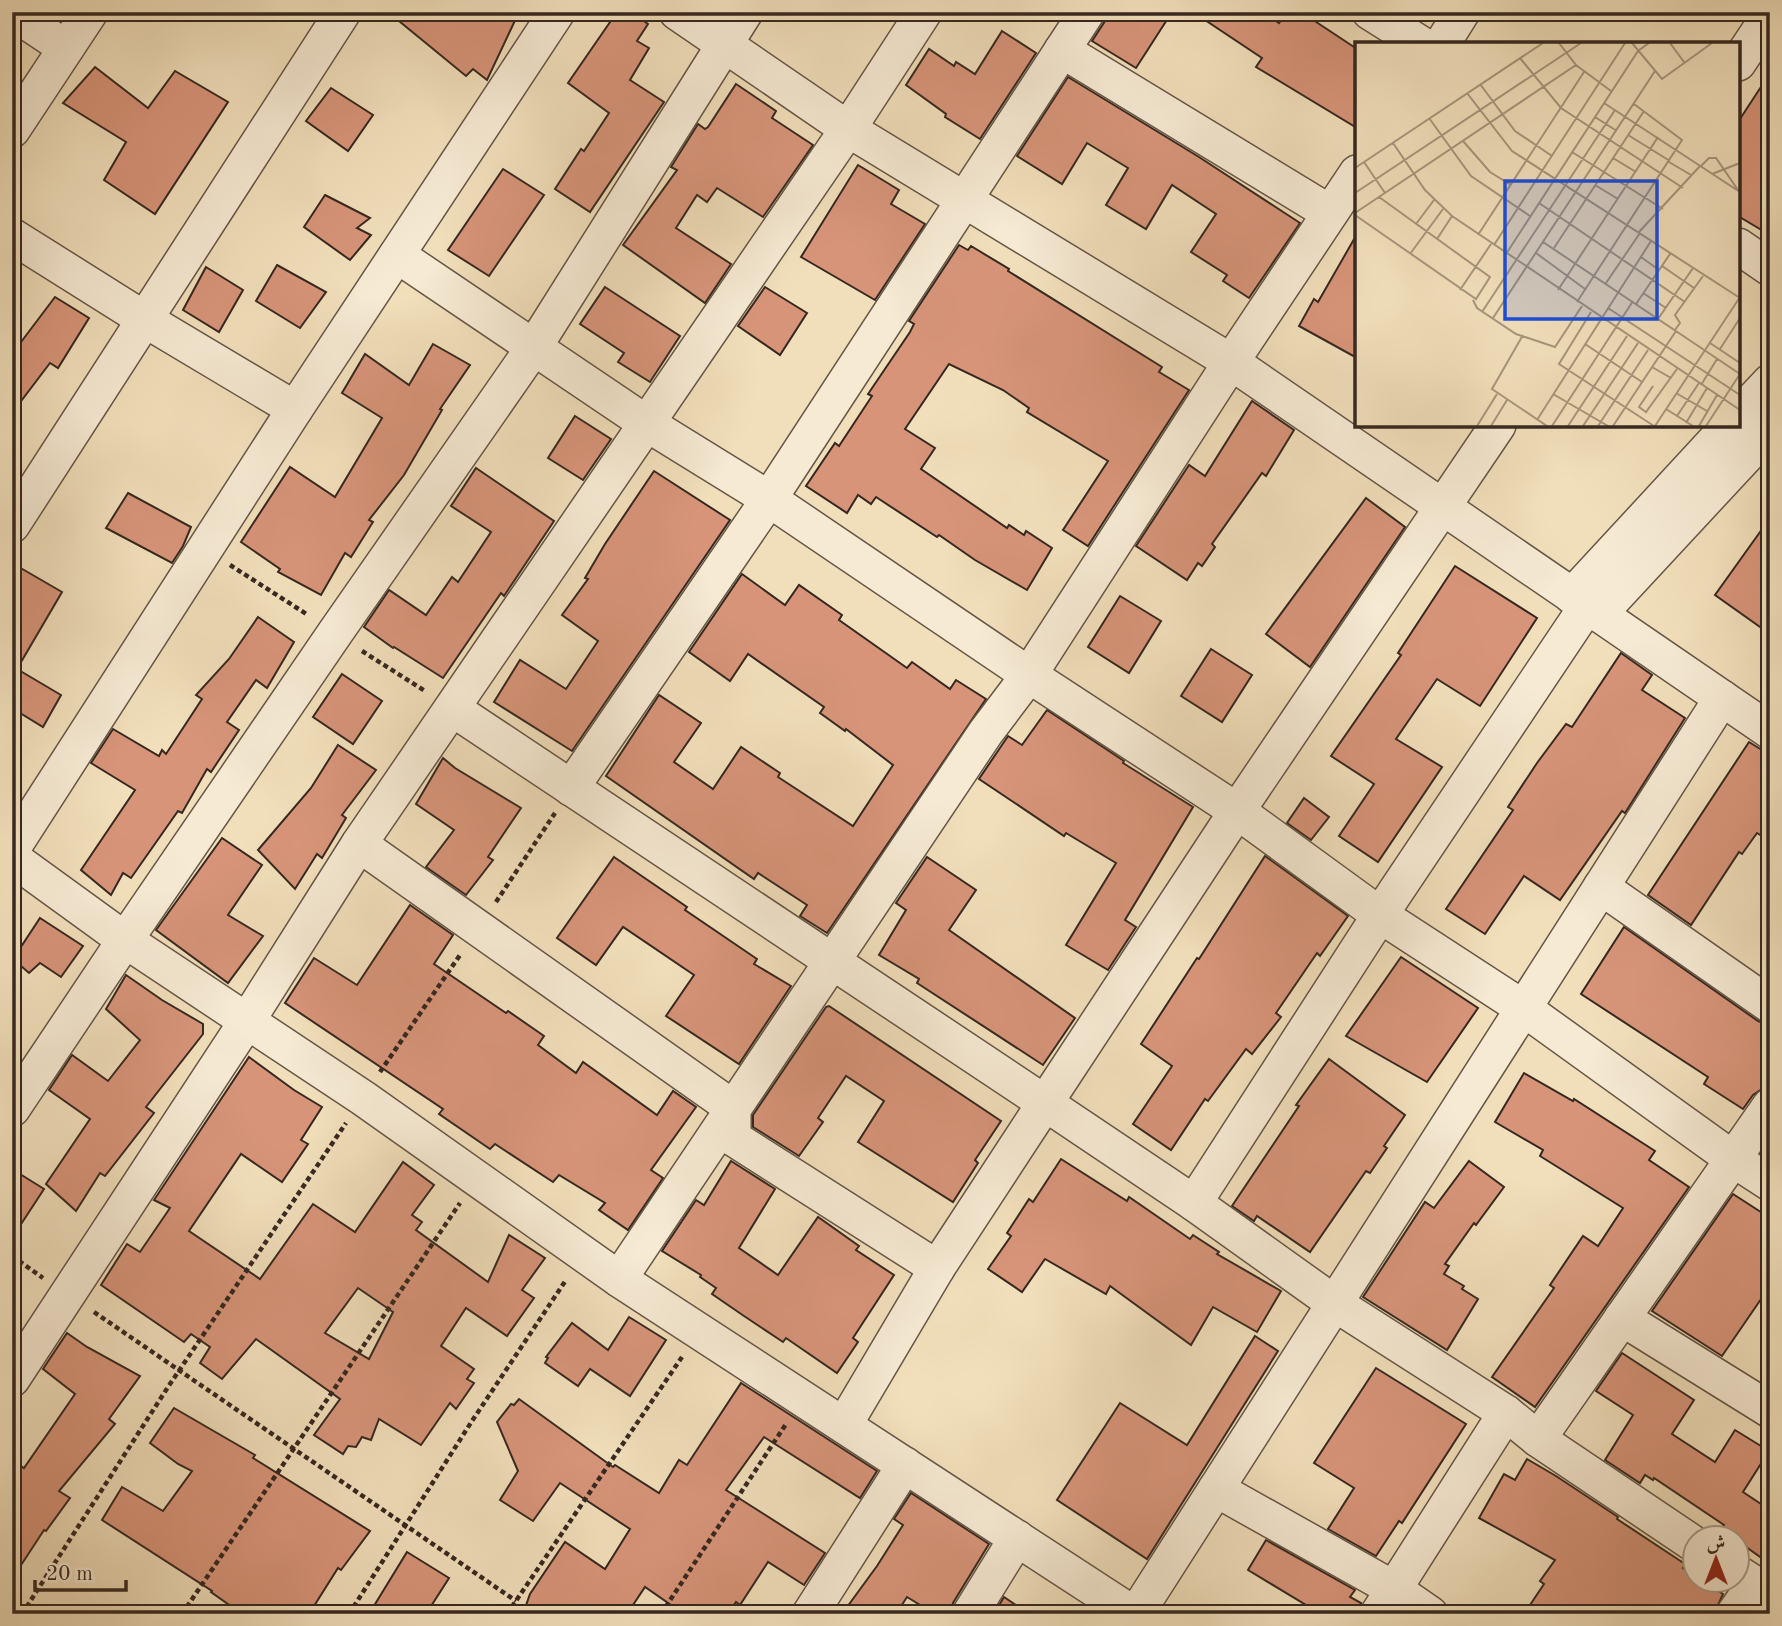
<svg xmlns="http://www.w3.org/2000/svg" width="1782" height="1626" font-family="'Old Standard TT',Amiri,serif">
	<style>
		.building { fill: #d79479; stroke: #362820; stroke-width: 2; fill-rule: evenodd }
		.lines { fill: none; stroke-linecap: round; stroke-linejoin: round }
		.minor-casing { stroke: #655647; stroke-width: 38 }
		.path { stroke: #362820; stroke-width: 4.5; stroke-dasharray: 5 3.5; stroke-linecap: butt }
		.minor { stroke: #f6ead3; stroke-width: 35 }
		.inset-road { fill: none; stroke: #a6967d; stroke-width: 2 }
		.view { fill: #1d4ed8; fill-opacity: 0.15; stroke: #1d4ed8; stroke-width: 3.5 }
		.inset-edge { fill: none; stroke: #362820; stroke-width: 3.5 }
	</style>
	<rect width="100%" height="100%" fill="#f1dfbb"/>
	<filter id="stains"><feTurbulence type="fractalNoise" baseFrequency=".00286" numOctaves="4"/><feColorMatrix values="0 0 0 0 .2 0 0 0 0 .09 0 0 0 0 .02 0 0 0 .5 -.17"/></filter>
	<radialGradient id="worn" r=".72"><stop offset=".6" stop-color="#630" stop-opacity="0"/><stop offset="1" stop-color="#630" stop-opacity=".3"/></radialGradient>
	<g class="building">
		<path d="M388 12H519L487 80 473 69 466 76Z"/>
		<path d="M617 12H631L648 24 637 41 649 48 630 80 664 102 590 212 555 189 581 149 584 151 609 113 568 83Z"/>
		<path d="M1111 12H1172L1136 68 1092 41Z"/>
		<path d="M1193 12H1263L1279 23 1287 12H1301L1357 49V128L1256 67 1262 58Z"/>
		<path d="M1002 31 1036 53 980 139 945 117 946 114 906 85 929 49 954 66 956 62 975 74Z"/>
		<path d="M95 67 148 108 175 71 228 102 155 214 104 180 126 142 63 103Z"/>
		<path d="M1770 73V235L1738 216V122Z"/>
		<path d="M1068 77 1199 157 1300 223 1249 298 1223 281 1227 275 1191 252 1216 214 1172 185 1146 229 1106 205 1128 168 1087 143 1062 184 1017 156Z"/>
		<path d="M736 84 776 111 772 118 813 145 763 217 717 188 707 202 697 195 676 228 731 264 705 303 623 245 677 170 671 167 698 124 705 129 708 127Z"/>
		<path d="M331 88 373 115 348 151 306 121Z"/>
		<path d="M858 165 899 190 891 204 925 224 875 300 801 257Z"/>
		<path d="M503 169 544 195 489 276 448 250Z"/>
		<path d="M325 195 370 218 357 228 371 235 350 260 304 227Z"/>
		<path d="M1357 234V358L1299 326 1314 299 1318 302Z"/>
		<path d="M959 245 968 250 971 246 1009 269 1008 271 1162 367 1159 372 1189 390 1088 546 1063 530 1108 461 1027 412 1029 408 1003 390 949 364 905 429 935 448 921 469 1007 528 1009 525 1024 535 1026 531 1052 548 1027 590 975 560 939 535 937 537 876 497 871 504 858 495 847 513 806 486 835 443 839 446 872 396 868 394 910 332 914 324 909 321Z"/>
		<path d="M277 265 326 292 300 328 256 301Z"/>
		<path d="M206 267 243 290 219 332 183 310Z"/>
		<path d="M605 287 680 336 650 382 618 362 624 353 580 324Z"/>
		<path d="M765 287 807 313 780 355 738 326Z"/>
		<path d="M55 297 89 318 58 368 50 363 12 413V354Z"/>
		<path d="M433 344 470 365 440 409 442 410 404 475 369 520 373 522 351 557 345 553 321 595 278 572 280 569 241 542 290 467 335 497 382 418 342 393 365 354 409 385Z"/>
		<path d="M1252 401 1294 430 1266 476 1262 473 1212 544 1215 547 1202 566 1198 563 1187 580 1136 546 1189 465 1205 476Z"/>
		<path d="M575 416 611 439 583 480 548 458Z"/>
		<path d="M476 468 554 521 504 596 501 593 443 678 394 647 393 648 364 627 389 590 426 615 452 577 458 582 491 532 451 506Z"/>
		<path d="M654 471 730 520 572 751 494 702 520 660 566 689 598 641 562 615 588 579 585 578 605 544Z"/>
		<path d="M128 493 191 527 183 546 172 563 106 528Z"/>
		<path d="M1366 498 1405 527 1310 667 1266 634Z"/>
		<path d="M1770 518V634L1715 595Z"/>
		<path d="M12 563 62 592 17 669 61 695 43 727 12 708Z"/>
		<path d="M1455 566 1537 618 1480 706 1437 679 1396 739 1442 767 1378 862 1339 836 1374 784 1331 756 1401 655 1398 653Z"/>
		<path d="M742 574 785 605 799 585 842 615 839 620 907 668 912 662 950 689 956 680 986 699 827 933 800 916 807 905 758 873 754 879 606 776 659 695 701 723 674 762 713 789 741 747 780 773 778 777 853 826 893 765 846 729 845 731 820 713 824 707 748 654 730 681 689 652Z"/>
		<path d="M1120 596 1161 621 1129 673 1088 647Z"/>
		<path d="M258 617 294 642 267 688 256 680 227 722 239 730 211 772 207 769 182 813 178 811 131 878 123 873 111 895 81 870 135 790 91 763 113 729 159 756 162 750 166 754 202 699 196 695 229 659Z"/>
		<path d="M1211 649 1252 675 1222 722 1181 696Z"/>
		<path d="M1621 653 1652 675 1642 690 1685 718 1625 813 1622 811 1560 900 1524 876 1485 934 1446 909 1513 810 1508 807 1537 763 1566 724 1572 727Z"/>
		<path d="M342 674 382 701 353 744 313 717Z"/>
		<path d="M1047 710 1124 761 1123 763 1193 807 1125 920 1136 927 1108 970 1066 945 1116 863 1066 833 1064 836 979 779 1008 736 1022 745Z"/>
		<path d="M1749 742 1770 755V841L1757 833 1742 854 1739 852 1691 925 1648 895Z"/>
		<path d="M338 745 376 770 342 815 346 818 322 858 317 854 295 889 258 850 311 788Z"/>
		<path d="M443 758 455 768 521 808 488 857 493 860 466 895 426 867 454 830 416 804Z"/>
		<path d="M1304 798 1329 817 1311 840 1287 823Z"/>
		<path d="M222 838 262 865 228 915 263 936 228 983 156 930Z"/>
		<path d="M1265 856 1348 916 1320 956 1317 953 1276 1013 1281 1017 1252 1054 1246 1049 1208 1101 1205 1099 1171 1150 1133 1124 1172 1066 1141 1044 1197 958 1199 959Z"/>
		<path d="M614 857 687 907 685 910 757 959 754 964 791 986 739 1064 666 1016 694 975 623 927 596 965 557 938Z"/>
		<path d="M927 857 976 890 949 930 1075 1018 1043 1065 917 983 919 979 879 955 906 910 896 903Z"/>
		<path d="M410 905 453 935 434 964 506 1013 508 1011 544 1036 538 1045 576 1073 583 1062 657 1115 673 1091 696 1107 651 1170 663 1178 628 1230 599 1210 605 1203 559 1175 553 1182 495 1144 490 1149 439 1114 443 1109 285 1003 314 958 357 985Z"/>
		<path d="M40 918 83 946 61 977 40 963 29 973 13 959Z"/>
		<path d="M1624 927 1758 1021 1770 1025V1080L1765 1087 1753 1095 1743 1109 1704 1084 1708 1077 1581 994Z"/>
		<path d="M1401 957 1478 1008 1427 1082 1346 1036Z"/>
		<path d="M126 975 162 1000 203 1024V1034L146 1107 154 1113 105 1176 100 1173 76 1211 46 1184 90 1119 49 1090 72 1055 108 1081 140 1040 106 1009Z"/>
		<path d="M829 1006 1001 1121 975 1160 978 1163 953 1202 858 1142 884 1101 846 1076 818 1118 823 1122 799 1156 753 1127V1115L826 1007Z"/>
		<path d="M249 1057 294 1090 322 1107 301 1140 308 1144 282 1182 241 1154 189 1231 260 1279 313 1204 355 1232 403 1162 434 1185 412 1215 422 1222 416 1230 488 1282 509 1235 545 1258 522 1290 534 1298 507 1336 466 1308 441 1346 474 1369 467 1379 474 1383 456 1409 450 1403 421 1445 379 1419 371 1440 362 1437 356 1447 348 1446 343 1454 314 1435 340 1399 256 1339 222 1379 200 1363 210 1347 191 1334 184 1342 101 1285 127 1244 140 1252 170 1208 154 1200ZM358 1288 393 1312 369 1359 325 1333Z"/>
		<path d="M1329 1059 1405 1115 1384 1146 1387 1148 1370 1173 1366 1171 1310 1252 1257 1216 1254 1221 1232 1206 1299 1106 1296 1105Z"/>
		<path d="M1524 1073 1573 1101 1574 1099 1655 1151 1649 1160 1689 1187 1535 1407 1492 1377 1554 1288 1550 1285 1583 1236 1598 1246 1623 1208 1540 1156 1543 1150 1495 1122Z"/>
		<path d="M1061 1159 1127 1201 1129 1197 1190 1239 1193 1235 1219 1252 1217 1254 1281 1291 1257 1332 1213 1307 1191 1345 1110 1286 1106 1294 1045 1259 1022 1292 988 1269 1011 1236 1007 1233 1029 1199 1033 1202Z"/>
		<path d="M731 1161 775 1189 739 1248 778 1275 818 1217 859 1246 856 1250 894 1275 853 1338 858 1342 837 1373 786 1338 783 1342 744 1316 712 1294 716 1288 700 1277 701 1275 662 1251 696 1200 704 1205Z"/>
		<path d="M1469 1161 1504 1187 1476 1225 1474 1223 1445 1264 1449 1266 1444 1274 1464 1286 1462 1289 1478 1299 1447 1350 1363 1297 1425 1202 1434 1208Z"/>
		<path d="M12 1169 44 1189 12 1238Z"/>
		<path d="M1733 1194 1770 1218V1286L1722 1356 1652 1311Z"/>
		<path d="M629 1317 666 1340 630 1396 590 1369 578 1386 545 1363 548 1358 546 1357 572 1323 608 1350Z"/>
		<path d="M67 1333 87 1347 140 1376 109 1419 115 1424 59 1491 70 1498 46 1531 44 1530 12 1579V1460L24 1468 75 1394 43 1369Z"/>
		<path d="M1255 1336 1278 1351 1147 1559 1057 1500 1120 1403 1187 1445Z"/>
		<path d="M1622 1353 1694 1400 1672 1434 1715 1462 1735 1430 1769 1451 1743 1492 1770 1510V1564L1721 1529 1724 1525 1654 1478 1653 1480 1645 1475 1640 1483 1605 1460 1633 1415 1596 1391Z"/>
		<path d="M1376 1368 1466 1424 1402 1523 1399 1521 1376 1556 1328 1529 1354 1488 1314 1463Z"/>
		<path d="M741 1383 877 1471 860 1498 764 1437 726 1490 825 1553 804 1585 768 1562 740 1605 736 1602 728 1614H684L645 1587 627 1614H523L530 1594 565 1542 605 1569 630 1529 560 1483 533 1521 500 1500 518 1471 497 1422 511 1404 514 1405 519 1399 613 1467 615 1465 659 1493 679 1460 687 1465Z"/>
		<path d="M174 1408 255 1455 253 1458 370 1531 341 1570 338 1568 309 1614H242L211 1592 212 1591 102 1520 122 1487 163 1511 192 1471 178 1464 150 1443Z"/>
		<path d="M1527 1459 1556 1476 1618 1517 1617 1519 1685 1564 1683 1568 1695 1575V1580H1702L1723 1594 1714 1614H1524L1544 1584 1540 1581 1555 1560 1479 1518 1504 1474 1515 1480Z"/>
		<path d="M911 1493 989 1544 953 1603 950 1614H935L907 1597 896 1614H842L877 1566 903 1525 894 1519Z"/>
		<path d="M1266 1540 1355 1590 1350 1597 1361 1603 1358 1614H1321L1248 1570Z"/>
		<path d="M407 1552 449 1578 426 1614H369Z"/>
		<path d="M1004 1597 1029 1614H994Z"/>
	</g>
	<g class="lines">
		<defs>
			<g id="minor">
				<path d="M12 12 66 48"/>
				<path d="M677 12 848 129 1231 362 1770 731"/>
				<path d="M1370 12 1421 44"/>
				<path d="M1442 44 1462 12"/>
				<path d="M1062 50 1330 213"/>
				<path d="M1738 63 1770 15"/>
				<path d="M12 130 90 12"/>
				<path d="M12 236 144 319 295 409"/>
				<path d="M1738 246 1770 268"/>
				<path d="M397 255 646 423 769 499 1029 675 1237 811 1380 915 1523 1008 1733 1159 1770 1183"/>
				<path d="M1738 416 1770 382"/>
				<path d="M12 525 343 12"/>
				<path d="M1572 596 1730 425"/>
				<path d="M1599 614 1770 430"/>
				<path d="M453 709 1045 1103 1194 1203 1334 1303 1506 1413 1538 1439 1694 1544"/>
				<path d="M571 788 769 499 1087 12"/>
				<path d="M359 844 733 1108V1138L937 1268"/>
				<path d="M12 849 295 409 557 12"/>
				<path d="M12 858 125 940 363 1098 619 1279 1133 1614"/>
				<path d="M1601 887 1770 1005"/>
				<path d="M12 1109 125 940 335 633 534 347 745 12"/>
				<path d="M1194 1203 1380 915 1587 606"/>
				<path d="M619 1279 986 732 1029 675 1231 362 1357 173"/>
				<path d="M1622 1318 1770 1410"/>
				<path d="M12 1379 247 1021 359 844 848 129 924 12"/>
				<path d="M844 1425 937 1268 1045 1103 1237 811 1498 425"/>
				<path d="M1538 1439 1770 1106"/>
				<path d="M1216 1489 1394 1589 1430 1614"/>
				<path d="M1736 1572 1770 1594"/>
				<path d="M810 1614 905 1465"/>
				<path d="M970 1614 1017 1538"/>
				<path d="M1136 1614 1722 698"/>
				<path d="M1378 1614 1506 1413"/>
				<path d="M1734 1614 1755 1584"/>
			</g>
		</defs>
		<use href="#minor" class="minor-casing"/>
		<g class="path">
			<path d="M230 565 308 615"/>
			<path d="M362 651 425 691"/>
			<path d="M496 902 555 813"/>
			<path d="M380 1072 460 955"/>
			<path d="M12 1256 43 1278"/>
			<path d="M94 1312 516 1601"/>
			<path d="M22 1614 168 1387 346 1123"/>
			<path d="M182 1614 460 1203"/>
			<path d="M349 1614 472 1421 566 1280"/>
			<path d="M507 1614 682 1357"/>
			<path d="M661 1614 786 1424"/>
		</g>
		<use href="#minor" class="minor"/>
	</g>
	<g transform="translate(1355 42)">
		<rect width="385" height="385" fill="#f1dfbb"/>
		<path class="inset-road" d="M204 1 221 23 256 49M277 1 307 37 357 1M315 1 329 20M165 16 206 66 328 146M125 42 160 89 197 114M112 51 157 109 385 256M249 61 385 150M240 75 262 89M74 76 116 134 175 174M273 93 315 119M108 99 135 130 156 143M38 101 70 148 97 174 385 368M217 110 308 167M258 116 281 130M9 120 30 151M314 120 336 133M346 124 354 116H361L383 148M0 126 188 1M357 132 385 121M240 143 263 157M0 151 226 1M184 161 330 260M0 171 221 23M0 173 121 257 135 235 24 155M61 182 79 158M284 190 345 124M123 193 229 30M82 197 97 174M188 200 385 332M139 203 270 1M199 206 289 69M181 211 230 247M55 212 88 167M151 212 283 9 294 1M286 215 304 228M307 224 339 246M251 241 285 191M105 248 136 202M203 248 303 95M288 251 311 266M118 258 122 266 161 292 200 305 227 264M222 260 327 98 279 62M281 262 315 212M253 266 385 353M127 270 260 68M236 270 204 322 299 384M138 276 300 29M303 277 338 226M320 288 325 281 320 273 348 234M168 293 137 347 192 384M355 301 385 321M230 302 287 340M365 307 385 276M297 325 316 336M346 343 362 317M298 344 284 365 291 370 322 327M321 351 352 369M198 352 253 384M311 367 338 384M322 374 344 341M182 378 296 199M331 381 352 346M122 384 142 352M136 384 152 358M197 384 278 259M213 384 272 294M228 384 283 301M243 384 293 308M258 384 321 289M300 384 385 255M344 384 362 353M351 384 385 332"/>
		<path class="view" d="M150 139H302V277H150Z"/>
		<rect width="385" height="385" class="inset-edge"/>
	</g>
	<rect width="1782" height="1626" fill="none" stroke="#f1dfbb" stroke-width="42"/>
	<rect x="14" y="14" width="1754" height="1598" fill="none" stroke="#362820" stroke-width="3.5"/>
	<rect x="21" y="21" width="1740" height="1584" fill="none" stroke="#362820" stroke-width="2"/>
	<g transform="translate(1716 1559)"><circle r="33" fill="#f6ead3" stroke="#a99c8b" stroke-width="2"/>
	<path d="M0-5L12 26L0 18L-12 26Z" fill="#8f2418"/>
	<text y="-10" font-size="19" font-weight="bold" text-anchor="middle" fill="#362820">ش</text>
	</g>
	<path d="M35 1580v10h91v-10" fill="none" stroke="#362820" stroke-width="3.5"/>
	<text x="46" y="1580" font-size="21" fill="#362820" stroke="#f6ead3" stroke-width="5" paint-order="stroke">20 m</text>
	<rect width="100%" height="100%" filter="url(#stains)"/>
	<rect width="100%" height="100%" fill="url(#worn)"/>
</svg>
